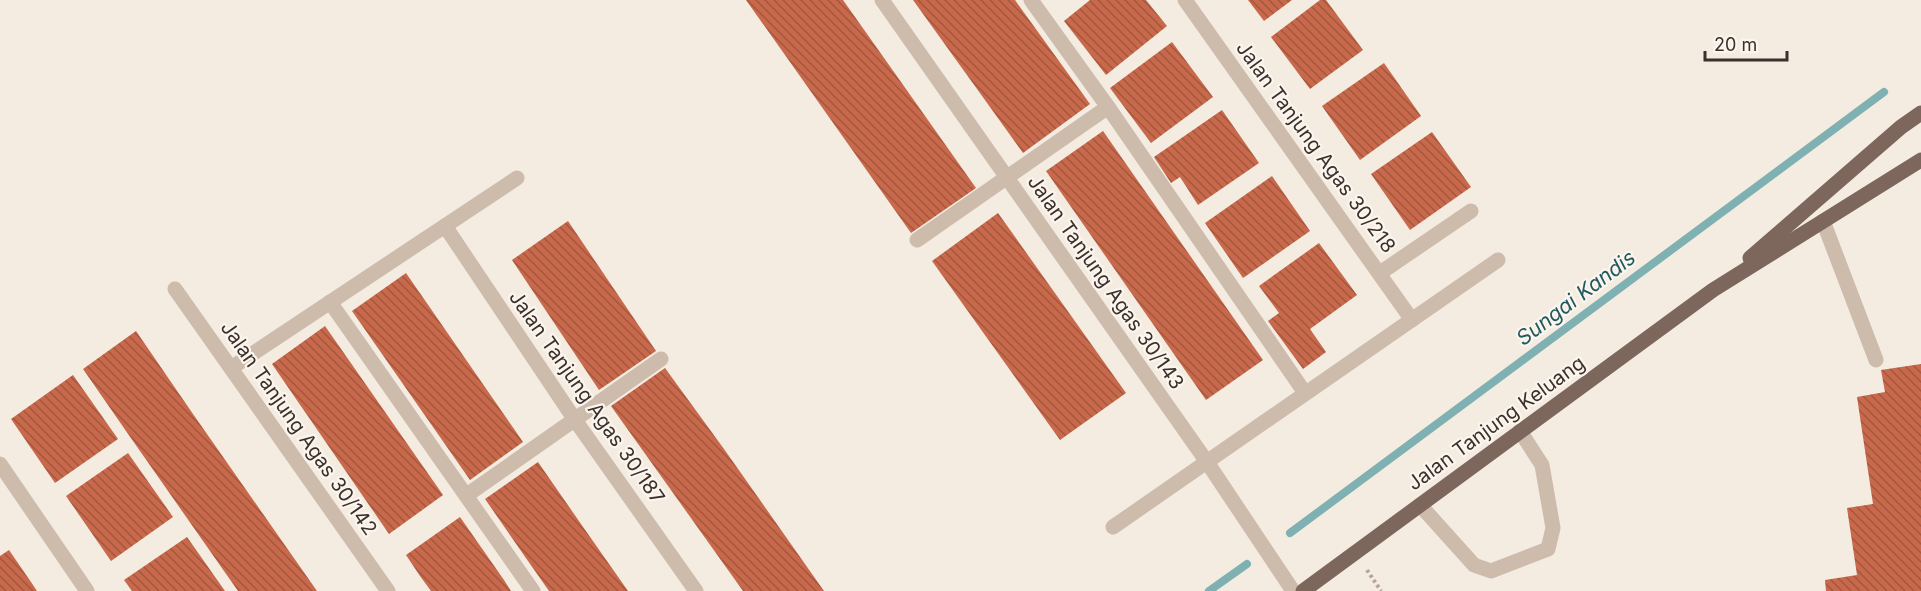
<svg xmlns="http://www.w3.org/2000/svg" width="1921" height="591" font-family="Inter,sans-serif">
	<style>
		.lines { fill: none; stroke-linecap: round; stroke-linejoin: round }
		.stream { stroke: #7fb0b2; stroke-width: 8 }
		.building { fill: url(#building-back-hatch) }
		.path { stroke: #b9a596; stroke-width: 4; stroke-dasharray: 3 3; stroke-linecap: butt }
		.minor { stroke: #cdbbac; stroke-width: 15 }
		.major { stroke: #7d675c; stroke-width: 15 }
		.labels { text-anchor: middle; stroke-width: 4.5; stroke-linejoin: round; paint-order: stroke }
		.street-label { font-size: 20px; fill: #3b302b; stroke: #fbf5ee }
		.water-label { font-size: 21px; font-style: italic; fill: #1f5a5e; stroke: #fbf5ee }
	</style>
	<defs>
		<pattern id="building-back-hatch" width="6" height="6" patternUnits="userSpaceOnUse" patternTransform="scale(1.5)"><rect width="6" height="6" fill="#c8694b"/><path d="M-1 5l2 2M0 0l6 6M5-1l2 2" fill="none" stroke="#a4573f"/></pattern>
	</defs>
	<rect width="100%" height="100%" fill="#f4ebe1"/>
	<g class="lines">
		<g class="stream">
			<path d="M1290 533 1884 92"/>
			<path d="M1209 591 1247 564"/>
		</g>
	</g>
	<g class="building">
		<path d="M746 0H843L976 188 911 233Z"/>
		<path d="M913 0H1015L1090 104 1023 153Z"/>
		<path d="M1090 0H1146L1167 26 1106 75 1064 21Z"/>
		<path d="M1248 0H1292L1264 21Z"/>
		<path d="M1320 0H1326L1363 50 1310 89 1271 37Z"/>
		<path d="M1172 42 1213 97 1151 143 1110 88Z"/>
		<path d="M1384 63 1421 116 1360 160 1322 106Z"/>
		<path d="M1222 110 1259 163 1198 205 1180 177 1171 183 1154 157Z"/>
		<path d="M1103 131 1263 360 1206 400 1046 171Z"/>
		<path d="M1432 132 1471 187 1410 230 1371 174Z"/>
		<path d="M1272 176 1310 231 1243 278 1205 223Z"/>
		<path d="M998 213 1126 393 1060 440 932 261Z"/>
		<path d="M568 221 656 351 599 390 512 260Z"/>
		<path d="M1319 243 1357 295 1310 329 1326 352 1303 369 1268 321 1279 313 1259 286Z"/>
		<path d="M406 273 523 442 470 480 352 311Z"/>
		<path d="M325 326 443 495 389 534 272 364Z"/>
		<path d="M136 331 193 414 317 591H238L126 431 83 369Z"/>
		<path d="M1921 364V591H1826L1825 580 1857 575 1847 508 1873 504 1857 397 1885 392 1881 370Z"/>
		<path d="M665 368 724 449 824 591H743L728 570 611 406Z"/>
		<path d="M73 375 118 439 55 483 11 419Z"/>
		<path d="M128 453 173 517 111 561 66 496Z"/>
		<path d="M538 462 581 524 628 591H549L528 561 485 499Z"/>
		<path d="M460 517 504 580 511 591H431L420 576 406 555Z"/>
		<path d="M187 537 225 591H132L124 580Z"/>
		<path d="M9 550 31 582 37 591H0V556Z"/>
	</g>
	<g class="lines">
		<path class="path" d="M1367 570 1381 591"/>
		<g class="minor">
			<path d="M882 0 1207 462 1293 591"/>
			<path d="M1031 0 1108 107 1305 393"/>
			<path d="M1185 0 1412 320"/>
			<path d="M1823 221 1876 360"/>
			<path d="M445 226 575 420 696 591"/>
			<path d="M917 240 1108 107"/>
			<path d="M1380 273 1471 211"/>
			<path d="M175 289 388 591"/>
			<path d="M330 302 533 591"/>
			<path d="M231 368 517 178"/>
			<path d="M0 464 87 591"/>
			<path d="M467 495 661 359"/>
			<path d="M1420 505 1474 565 1491 571 1548 549 1553 528 1542 465 1520 431"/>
			<path d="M1113 527 1498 260"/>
		</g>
		<g class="major">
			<path d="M1750 258 1901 127 1921 113"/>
			<path d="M1303 591 1713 290 1921 160"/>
		</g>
	</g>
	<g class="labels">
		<g class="street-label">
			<text transform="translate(1316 147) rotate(54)" y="7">Jalan Tanjung Agas 30/218</text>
			<text transform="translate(1106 282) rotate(55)" y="7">Jalan Tanjung Agas 30/143</text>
			<text transform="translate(587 397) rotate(55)" y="7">Jalan Tanjung Agas 30/187</text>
			<text transform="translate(1496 423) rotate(-36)" y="7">Jalan Tanjung Keluang</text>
			<text transform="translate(299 428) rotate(55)" y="7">Jalan Tanjung Agas 30/142</text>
		</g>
		<g class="water-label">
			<text transform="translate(1576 298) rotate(-37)" y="7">Sungai Kandis</text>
		</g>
	</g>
	<path d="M1705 51v9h82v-9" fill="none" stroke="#3b302b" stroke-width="3"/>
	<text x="1714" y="51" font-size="18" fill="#3b302b" stroke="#fbf5ee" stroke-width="4.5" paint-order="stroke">20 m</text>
</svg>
